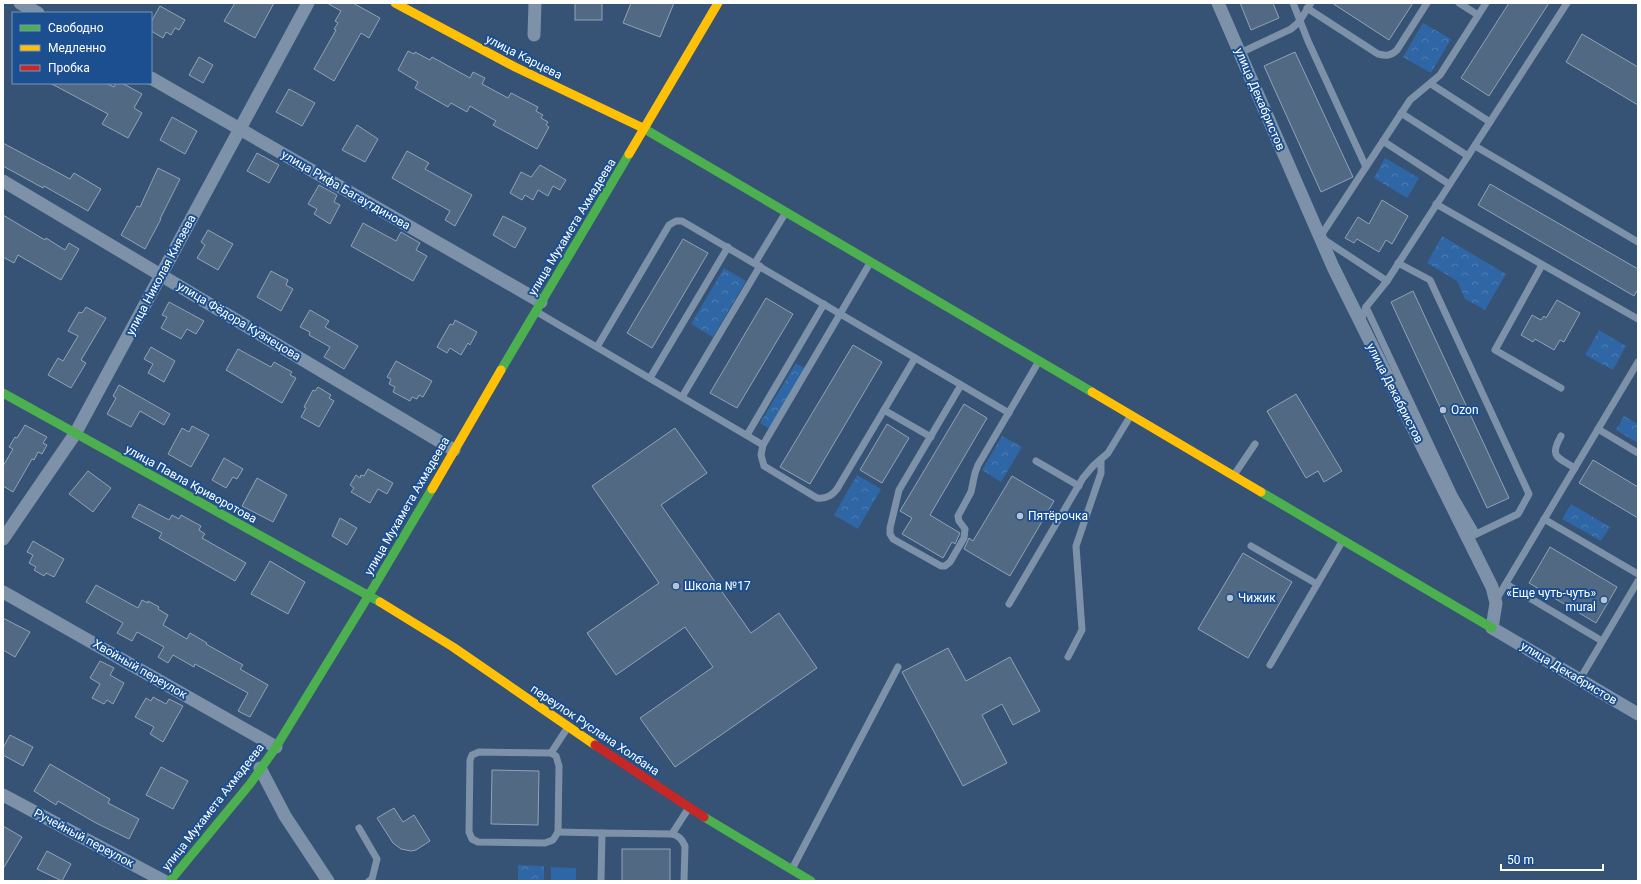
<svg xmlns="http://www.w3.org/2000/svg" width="1641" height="884" font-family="Roboto,sans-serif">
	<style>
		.grass { fill: #2f66a5 }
		.forest { fill: url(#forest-crowns) }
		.building { fill: #526984; stroke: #92a2b6 }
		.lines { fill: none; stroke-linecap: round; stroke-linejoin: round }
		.lane { stroke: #7d92a8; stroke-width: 7 }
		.street { stroke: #7d92a8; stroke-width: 13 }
		.fast { stroke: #4caf50; stroke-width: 9 }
		.slow { stroke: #ffc107; stroke-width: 9 }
		.jam { stroke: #c62828; stroke-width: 9 }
		.poi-dot { fill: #b9c2ce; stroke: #1b4f8f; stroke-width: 1.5 }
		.labels { text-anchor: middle; stroke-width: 4; stroke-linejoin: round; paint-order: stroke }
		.street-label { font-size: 12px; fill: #fff; stroke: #1b4f8f }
		.poi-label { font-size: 12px; fill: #fff; stroke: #1b4f8f; text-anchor: start }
	</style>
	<defs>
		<pattern id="forest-crowns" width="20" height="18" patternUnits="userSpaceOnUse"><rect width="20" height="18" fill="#2f66a5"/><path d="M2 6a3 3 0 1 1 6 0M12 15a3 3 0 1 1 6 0" fill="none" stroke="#4e7db2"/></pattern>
	</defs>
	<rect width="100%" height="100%" fill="#365274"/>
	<path class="grass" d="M551 867 576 868V881H551Z"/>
	<g class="forest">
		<path d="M1423 23 1451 39 1431 73 1403 57Z"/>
		<path d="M1385 158 1419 178 1407 198 1374 178Z"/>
		<path d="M1442 236 1506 274 1485 310 1465 299 1457 281 1427 263Z"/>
		<path d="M724 268 746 281 713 337 691 324Z"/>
		<path d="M1599 330 1626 346 1613 370 1585 355Z"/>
		<path d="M796 363 806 369 770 429 760 423Z"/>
		<path d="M1624 416 1638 424V443L1616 430Z"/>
		<path d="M1002 436 1022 447 1001 482 982 470Z"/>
		<path d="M857 475 881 489 858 529 834 515Z"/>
		<path d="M1571 504 1610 527 1601 541 1562 519Z"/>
		<path d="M518 865 544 866V881H518Z"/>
	</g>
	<g class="building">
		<path d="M235 3H274L255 38 224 21Z"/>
		<path d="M327 3H353L380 18 369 38 361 33 334 81 314 69 336 30 334 29 338 23 335 21 341 11Z"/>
		<rect x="575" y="3" width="27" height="17"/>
		<path d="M631 3H674L660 37 623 23Z"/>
		<path d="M1240 3H1273L1279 18 1251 30Z"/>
		<path d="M1332 3H1413L1389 40Z"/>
		<path d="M1509 3H1549L1489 96 1461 78Z"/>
		<path d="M160 6 185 20 179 30 175 28 171 35 166 32 163 38 151 31V22Z"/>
		<path d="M1582 34 1638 67V105L1566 62Z"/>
		<path d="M408 51 414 54 415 52 430 60 432 57 470 78 473 72 485 78 482 84 508 98 511 93 538 107 536 111 543 115 541 118 548 122 546 125 549 127 537 149 493 125 496 121 470 106 467 112 451 103 448 107 415 88 418 82 398 70Z"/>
		<path d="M1295 52 1353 177 1321 192 1264 66Z"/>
		<path d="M199 57 213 65 203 83 189 75Z"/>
		<path d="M50 83H106L114 87 116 83H122L142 94 134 108 142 113 128 138 102 124 108 114Z"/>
		<path d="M289 89 315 103 302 126 276 112Z"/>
		<path d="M172 117 197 131 185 154 160 140Z"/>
		<path d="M357 125 378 139 365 162 342 150Z"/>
		<path d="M3 143 70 179 74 173 101 189 88 211 44 186 43 188 3 166Z"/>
		<path d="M407 151 429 163 425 169 472 195 455 226 445 220 450 211 392 178Z"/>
		<path d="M257 153 279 165 269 183 247 171Z"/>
		<path d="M540 165 566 180 560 190 553 186 548 196 538 190 533 200 525 195 522 200 510 193 521 172 531 177Z"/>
		<path d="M158 168 180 179 160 219H161L145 249 121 235 137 206 140 207Z"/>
		<path d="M1490 184 1638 269V289L1634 296 1478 205Z"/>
		<path d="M319 185 337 195 334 202 340 205 330 224 314 214 317 209 308 204Z"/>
		<path d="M1382 200 1408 216 1392 244 1386 240 1379 252 1357 239 1354 243 1345 238 1358 217 1369 224Z"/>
		<path d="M3 215 45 240 46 238 65 250 69 243 79 249 61 280 18 255 14 263 3 257Z"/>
		<path d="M503 216 526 228 515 248 493 235Z"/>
		<path d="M363 223 396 241 401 232 420 243 416 250 427 256 413 281 351 246Z"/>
		<path d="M208 230 233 244 218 270 197 258 205 245 201 242Z"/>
		<path d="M683 239 708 253 652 348 627 333Z"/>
		<path d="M271 271 288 280 286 285 293 289 281 311 257 297Z"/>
		<path d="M1413 291 1509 498 1487 508 1391 302Z"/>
		<path d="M766 298 793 314 737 408 710 393Z"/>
		<path d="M1557 300 1580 313 1564 342 1560 340 1554 350 1535 339 1533 342 1521 335 1532 315 1541 320 1544 316 1546 318Z"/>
		<path d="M169 302 204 321 196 334 187 329 181 339 161 328 167 317 162 315Z"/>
		<path d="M86 307 106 318 81 360 86 363 71 388 48 375 58 358 63 361 78 336 68 331 79 312 82 313Z"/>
		<path d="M310 310 329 321 325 327 358 346 344 369 324 357 330 347 309 335 310 332 300 327Z"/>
		<path d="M455 320 477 332 470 345 468 343 461 355 450 348 447 353 437 347 450 324 453 325Z"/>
		<path d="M853 345 882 362 810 484 780 467Z"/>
		<path d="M151 347 175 361 164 382 148 373 153 364 144 359Z"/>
		<path d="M238 349 271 367 274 362 292 372 290 375 296 378 282 403 226 370Z"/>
		<path d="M396 361 432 381 423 397 419 395 417 399 412 397 410 401 393 392 395 387 389 384 391 379 387 377Z"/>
		<path d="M119 385 170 414 164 425 140 411 131 427 107 414 116 398 113 396Z"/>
		<path d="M318 387 331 395 329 398 334 401 319 427 301 417 306 408 304 407 313 390 315 391Z"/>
		<path d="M1296 394 1342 471 1324 482 1318 471 1306 478 1267 411Z"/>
		<path d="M964 404 987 418 930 515 960 533 955 544 952 542 943 558 902 534 912 518 900 511Z"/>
		<path d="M887 424 909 438 882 483 860 470Z"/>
		<path d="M25 425 47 437 43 443 47 445 42 454 38 452 34 460 32 459 13 492 3 486V466L13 449 9 447 15 437 17 438Z"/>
		<path d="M192 426 209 435 191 467 168 454 182 428 189 432Z"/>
		<path d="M675 428 707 473 661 505 751 633 779 613 817 668 675 767 640 718 713 667 685 627 616 675 587 633 659 583 592 486Z"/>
		<path d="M224 458 243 469 237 479 233 477 226 488 212 480Z"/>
		<path d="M1593 460 1638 487V518L1579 483Z"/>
		<path d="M368 469 393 483 387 494 378 489 370 503 351 492 354 488 350 485 356 475 360 478 361 475 364 476Z"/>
		<path d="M88 471 111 488 93 512 69 494Z"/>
		<path d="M1012 476 1054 501 1010 576 964 549 969 538 973 541Z"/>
		<path d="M257 478 287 495 273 522 242 506Z"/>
		<path d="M139 504 169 520 172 515 179 519 181 515 201 526 199 530 205 534 202 538 246 563 235 581 159 538 162 533 132 517Z"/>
		<path d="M340 518 357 528 347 545 332 536Z"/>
		<path d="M33 541 64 559 54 577 46 573 44 576 34 570 36 567 29 563 33 555 27 552Z"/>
		<path d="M1550 547 1617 587 1596 623 1529 583Z"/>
		<path d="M1243 553 1292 582 1248 658 1198 629Z"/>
		<path d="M270 561 305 582 288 614 251 594Z"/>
		<path d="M96 585 138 608 142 600 148 603V601L159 607 158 609 168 615 163 625 187 639 190 633 207 643 206 644 243 665 240 669 268 685 250 717 238 711 248 693 195 664 194 667 173 655 168 663 158 657 164 647 137 632 132 641 117 633 123 623 86 602Z"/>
		<path d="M3 618 30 632 15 657 3 650Z"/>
		<path d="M948 648 966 681 1010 657 1040 711 1013 725 1002 704 982 715 1007 763 963 786 902 672Z"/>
		<path d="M100 661 114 668 110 675 124 683 113 704 107 700 104 704 92 698 100 684 90 678Z"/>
		<path d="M153 697 166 704 169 699 183 706 163 742 150 734 154 727 135 717 146 698 151 701Z"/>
		<path d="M10 735 33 747 23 766 3 755V748Z"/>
		<path d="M50 764 110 799 108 803 139 819 129 839 96 823 58 801 56 805 34 791Z"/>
		<path d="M161 767 188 781 173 809 146 795Z"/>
		<path d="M492 770 539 771 538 825 491 824Z"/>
		<path d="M394 808 403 822 414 815 430 841 416 850 411 851 401 849 393 843 377 818Z"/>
		<path d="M3 826 22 837 3 869Z"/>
		<rect x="622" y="849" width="48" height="32"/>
		<path d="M47 851 71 864 62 881 37 869Z"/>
	</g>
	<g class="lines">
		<g class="lane">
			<path d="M1293 3 1308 41 1366 167"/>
			<path d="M1459 3 1478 15"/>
			<path d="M1307 8 1378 54C1386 56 1391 56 1397 50L1427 3"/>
			<path d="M1240 53 1291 29 1299 22 1311 3"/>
			<path d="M1431 84 1490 122"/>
			<path d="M1401 113 1468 156"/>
			<path d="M1383 141 1449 184"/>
			<path d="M1475 146 1638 242"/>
			<path d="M1436 204 1638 319"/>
			<path d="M755 263 786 212"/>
			<path d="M870 263 763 445 761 455 764 466 817 498C826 499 832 496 837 489L915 358"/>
			<path d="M1398 263 1430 280 1529 494 1518 514 1468 538"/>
			<path d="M1542 265 1495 350 1561 388"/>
			<path d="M1387 281 1320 237 1410 100 1440 75 1486 3"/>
			<path d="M1366 307 1454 495 1476 533"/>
			<path d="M537 312 763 445"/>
			<path d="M1361 321 1366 307 1387 281 1567 3"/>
			<path d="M597 347 669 225 676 221H682L1009 413"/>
			<path d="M650 378 728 247"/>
			<path d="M961 385 899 490 890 528V534L893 539 941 566H945L950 562 964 538 965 529 959 521 958 516 971 492 975 473 978 465 1039 361"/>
			<path d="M682 397 760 266"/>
			<path d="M884 410 931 437"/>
			<path d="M1598 429 1638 453"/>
			<path d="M747 435 824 304"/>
			<path d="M1561 436C1549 457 1557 457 1575 468"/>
			<path d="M1036 461 1079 486"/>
			<path d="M1234 475 1255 444"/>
			<path d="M1544 519 1638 574"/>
			<path d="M1251 546 1317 584"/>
			<path d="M1506 584 1602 641"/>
			<path d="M1496 600 1638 362"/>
			<path d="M1009 604 1083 478 1093 466 1108 453 1131 415"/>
			<path d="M1068 657 1082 630 1076 546 1101 473V459"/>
			<path d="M1270 665 1343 540"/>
			<path d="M1580 679 1638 581"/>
			<path d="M479 752 551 753 556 756 559 766 558 832 553 840 545 843 478 842 472 839 469 832 470 760 472 755Z"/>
			<path d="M551 753 568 727"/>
			<path d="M359 828 377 859 372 879 369 881"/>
			<path d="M558 832 602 833"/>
			<path d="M672 834 688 809"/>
			<path d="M792 869 898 667"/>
			<path d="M601 881 602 833 672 834C679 836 682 839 685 846L684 881"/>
		</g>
		<g class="street">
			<path d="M20 3 38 13"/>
			<path d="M1218 3 1333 267 1492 587 1496 603 1492 628 1638 714"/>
			<path d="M534 35 535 3"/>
			<path d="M151 78 541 302"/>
			<path d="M3 181 454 450"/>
			<path d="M3 539 75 434 308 3"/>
			<path d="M3 592 276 747"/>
			<path d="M260 768 285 816 328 881"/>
			<path d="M3 795 164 881"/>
		</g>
		<g class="fast">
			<path d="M643 128 1092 392"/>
			<path d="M501 370 629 154"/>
			<path d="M3 393 380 602"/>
			<path d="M1261 492 1492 628"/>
			<path d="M704 817 811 881"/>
			<path d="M170 881 250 784 276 747 369 595 432 489"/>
		</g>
		<g class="slow">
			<path d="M395 3 515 67 643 128"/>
			<path d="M629 154 718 3"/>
			<path d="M1092 392 1261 492"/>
			<path d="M432 489 501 370"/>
			<path d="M380 602 453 647 595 745"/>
		</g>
		<path class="jam" d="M595 745 704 817"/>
	</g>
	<g class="poi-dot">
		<circle cx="1443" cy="410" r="4"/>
		<circle cx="1020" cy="516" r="4"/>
		<circle cx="676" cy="586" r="4"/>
		<circle cx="1230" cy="598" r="4"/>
		<circle cx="1604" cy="600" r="4"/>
	</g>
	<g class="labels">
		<g class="street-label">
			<text transform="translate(524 57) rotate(27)" y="4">улица Карцева</text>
			<text transform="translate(1260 99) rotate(67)" y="4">улица Декабристов</text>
			<text transform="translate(346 190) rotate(30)" y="4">улица Рифа Багаутдинова</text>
			<text transform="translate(572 227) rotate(-59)" y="4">улица Мухамета Ахмадеева</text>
			<text transform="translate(161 275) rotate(-62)" y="4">улица Николая Князева</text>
			<text transform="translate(239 321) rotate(31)" y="4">улица Фёдора Кузнецова</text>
			<text transform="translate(1395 393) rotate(63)" y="4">улица Декабристов</text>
			<text transform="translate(191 484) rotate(29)" y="4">улица Павла Криворотова</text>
			<text transform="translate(407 506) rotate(-60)" y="4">улица Мухамета Ахмадеева</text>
			<text transform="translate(140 669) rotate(30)" y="4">Хвойный переулок</text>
			<text transform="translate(1569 673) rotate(31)" y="4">улица Декабристов</text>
			<text transform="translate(595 730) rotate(34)" y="4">переулок Руслана Холбана</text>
			<text transform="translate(213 807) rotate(-52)" y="4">улица Мухамета Ахмадеева</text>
			<text transform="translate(84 838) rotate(28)" y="4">Ручейный переулок</text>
		</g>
		<g class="poi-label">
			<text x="1451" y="414">Ozon</text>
			<text x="1028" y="520">Пятёрочка</text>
			<text x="684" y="590">Школа №17</text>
			<text x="1596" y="597" text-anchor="end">«Еще чуть-чуть»<tspan x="1596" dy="14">mural</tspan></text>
			<text x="1238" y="602">Чижик</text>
		</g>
	</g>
	<rect width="1641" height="884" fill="none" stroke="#ffffff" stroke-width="8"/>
	<rect x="12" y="12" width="140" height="72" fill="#1b4f8f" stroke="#7695bc"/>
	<rect x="20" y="25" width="20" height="6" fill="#4caf50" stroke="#7695bc"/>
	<text x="48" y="32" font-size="12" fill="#ffffff">Свободно</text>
	<rect x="20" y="45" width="20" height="6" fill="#ffc107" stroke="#7695bc"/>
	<text x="48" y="52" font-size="12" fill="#ffffff">Медленно</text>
	<rect x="20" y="65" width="20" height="6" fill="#c62828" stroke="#7695bc"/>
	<text x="48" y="72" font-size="12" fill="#ffffff">Пробка</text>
	<path d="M1501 864v6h102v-6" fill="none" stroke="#ffffff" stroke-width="2"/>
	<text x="1507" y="864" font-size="12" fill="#ffffff" stroke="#1b4f8f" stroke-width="3" paint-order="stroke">50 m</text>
</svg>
